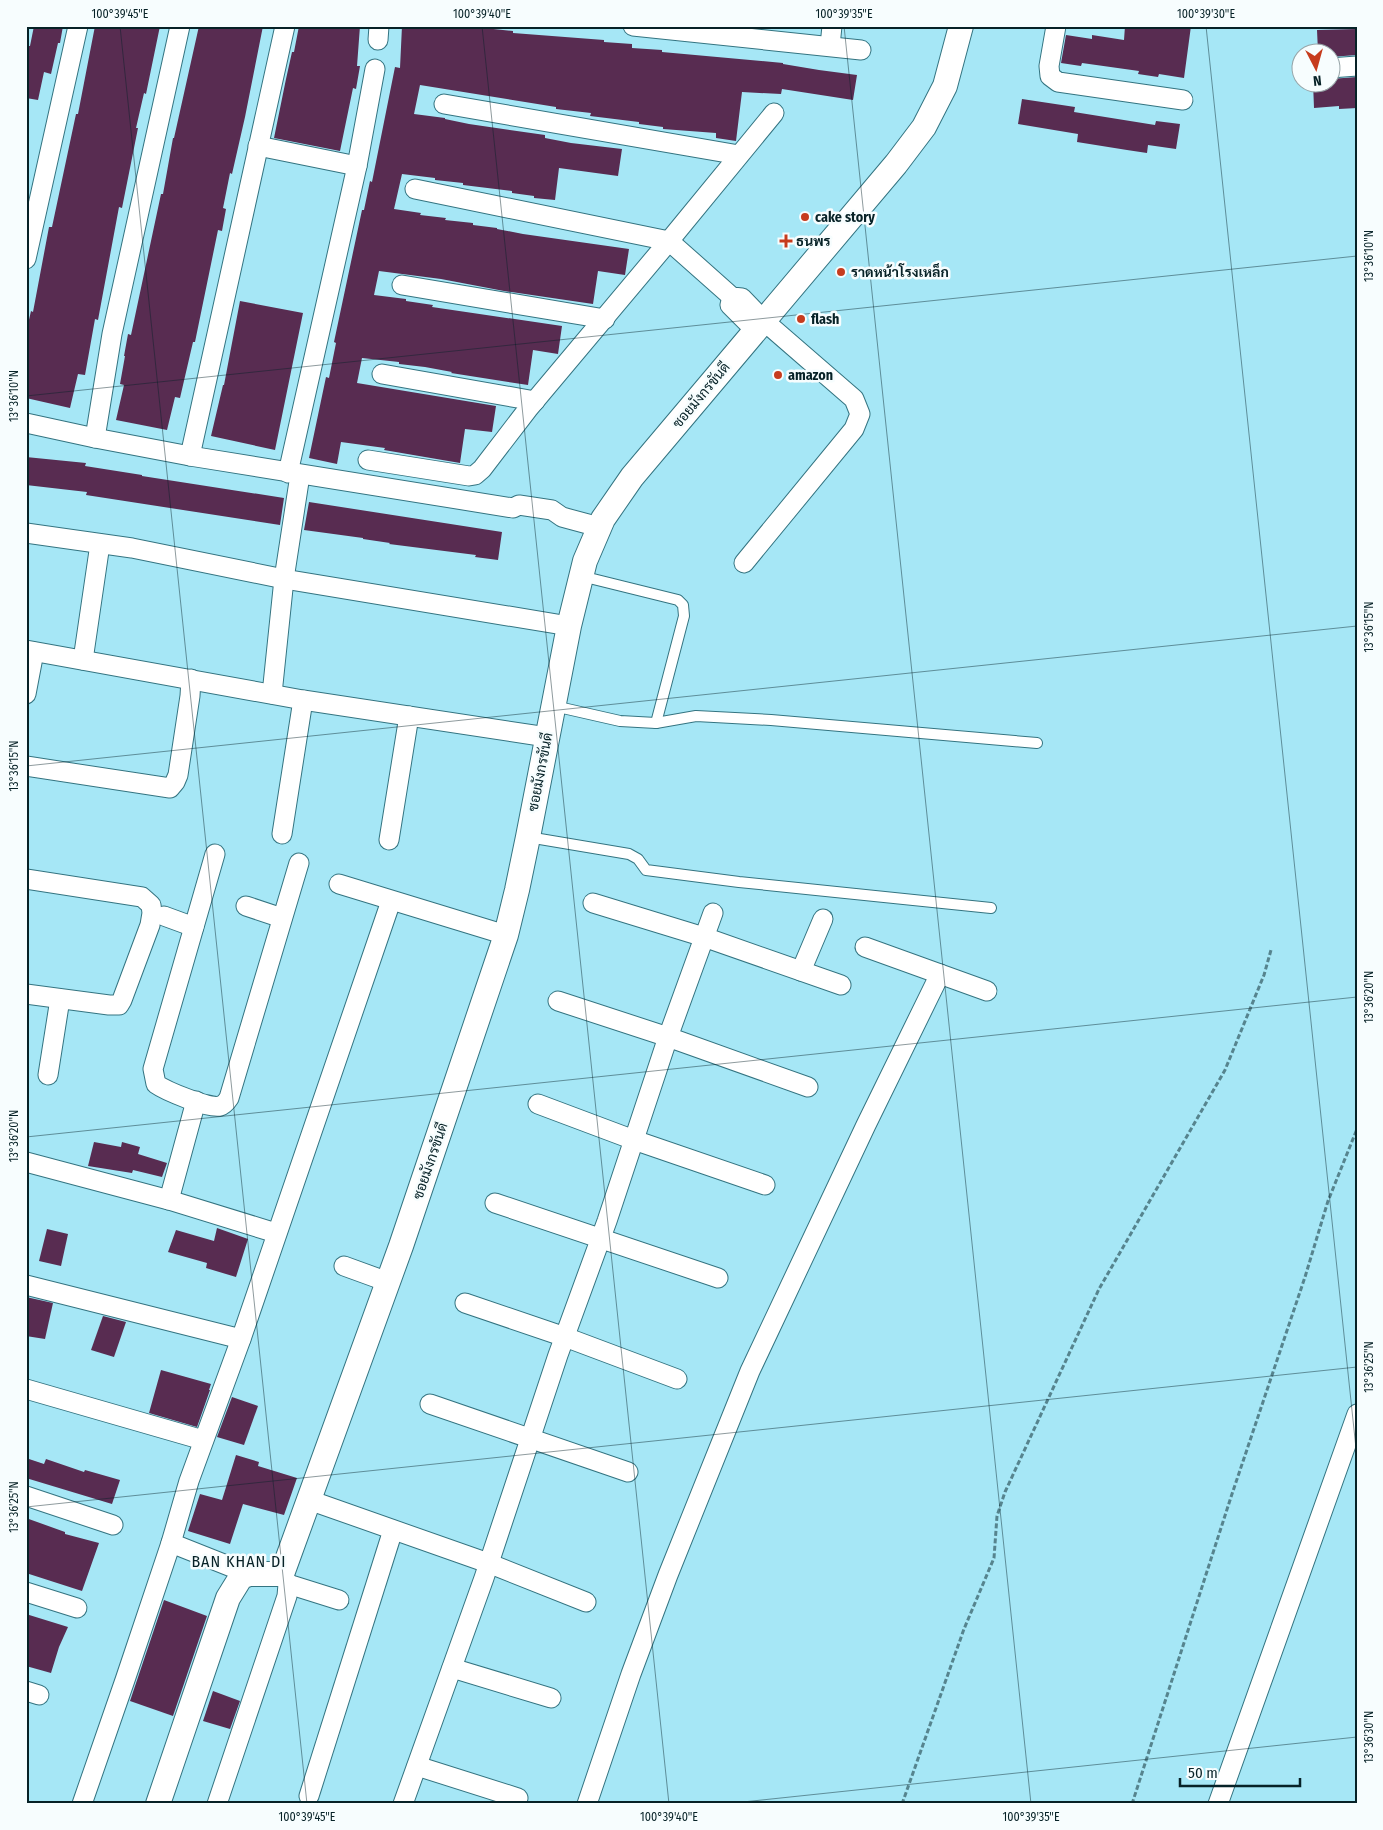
<svg xmlns="http://www.w3.org/2000/svg" width="1383" height="1830" font-family="'Fira Sans Condensed',Sarabun,sans-serif">
	<style>
		.building { fill: #582c51 }
		.lines { fill: none; stroke-linecap: round; stroke-linejoin: round }
		.service-casing { stroke: #347481; stroke-width: 12 }
		.minor-casing { stroke: #347481; stroke-width: 21 }
		.tertiary-casing { stroke: #347481; stroke-width: 26 }
		.path { stroke: #56848e; stroke-width: 3; stroke-dasharray: 5 2.5; stroke-linecap: butt }
		.service { stroke: #fff; stroke-width: 10 }
		.minor { stroke: #fff; stroke-width: 19 }
		.tertiary { stroke: #fff; stroke-width: 24 }
		.ticks { fill: none; stroke: #072227; stroke-width: 1; stroke-opacity: 0.45 }
		.poi-dot { fill: #c63c1e; stroke: #f7fdfe; stroke-width: 2 }
		.labels { text-anchor: middle; stroke-width: 5; stroke-linejoin: round; paint-order: stroke }
		.poi-label { font-size: 14px; font-weight: bold; fill: #072227; stroke: #f7fdfe; text-anchor: start }
		.street-label { font-size: 14px; fill: #072227; stroke: #f7fdfe }
		.quarter-label { font-size: 16px; letter-spacing: 1px; fill: #072227; stroke: #f7fdfe }
		.neatline { fill: none; stroke: #072227; stroke-width: 2 }
		.ticks-label { font-size: 12px; text-anchor: middle; fill: #072227 }
	</style>
	<rect width="100%" height="100%" fill="#a6e7f6"/>
	<g class="building">
		<path d="M34 26H63L60 43H58L51 74 44 72 38 100 26 98V54L28 46H30Z"/>
		<path d="M95 26H160L146 94 144 93 136 128H138L122 208 119 207 98 320 95 319 85 375 78 374 70 408 26 398V333L31 311 33 312 49 227H52L76 114H78Z"/>
		<path d="M199 26H263L245 117 232 174 230 173 223 208 226 209 222 231 218 230 195 342H193L180 398 175 397 167 430 116 420 124 385 120 384 125 356H124L128 334 131 335 161 194H163L173 138H174Z"/>
		<path d="M299 26H360L357 66H360L356 89 353 88 340 151 274 138 286 79 292 52H294Z"/>
		<path d="M402 26 484 27V28L513 31V33L604 40V42L632 44V48L662 50V52L783 63V64L819 70 857 75 853 100 782 89 781 94 742 92 736 141 716 138V133L663 129V127L639 124V122L590 116 591 113 556 109V107L420 85 414 114 445 118V119L469 124 545 135V138L571 143 622 149 618 176 559 168 555 200 534 198V196L512 193V191L463 185V183L435 180V178L402 174 394 209 421 213 420 215 446 218 445 220 473 223V225L497 228V229L523 234 629 249 625 275 598 271 593 304 504 291 441 279 379 271 374 295 406 299V301L433 305 432 307 562 326 558 354 533 350 528 385 451 373 452 372 425 367 399 364V362L362 358 357 383 496 406 492 432 465 429 460 463 384 450 385 448 341 442 337 464 309 458 326 377 329 378 336 343 334 342 362 210H364L370 181 372 182 395 67 400 68Z"/>
		<path d="M1125 26H1191L1184 78 1159 74 1158 77 1138 74 1139 71 1082 63 1081 66 1061 63 1066 35 1092 39V35L1124 40Z"/>
		<path d="M1357 29V55L1330 57V52H1318L1317 30Z"/>
		<path d="M1357 77V108L1339 109V106L1314 108 1313 82H1330V79Z"/>
		<path d="M1022 99 1075 107 1074 112 1155 125 1156 121 1180 124 1176 149 1148 145 1147 153 1127 150 1077 142 1078 134 1018 124Z"/>
		<path d="M240 301 303 313 275 450 211 436 223 385H224Z"/>
		<path d="M26 457 86 463 85 466 142 475V476L284 498 280 525 86 495 87 492 26 485Z"/>
		<path d="M309 502 502 532 498 560 475 557 476 555 389 544 390 543 363 539V538L304 530Z"/>
		<path d="M94 1142 121 1147 122 1142 140 1147 138 1154 167 1163 162 1177 133 1170 132 1173 88 1166Z"/>
		<path d="M217 1228 248 1239 236 1277 206 1268 207 1263 168 1252 176 1230 214 1241Z"/>
		<path d="M47 1229 68 1234 61 1266 39 1261Z"/>
		<path d="M26 1297 53 1303 45 1339 26 1336Z"/>
		<path d="M103 1316 126 1322 114 1357 91 1350Z"/>
		<path d="M161 1370 211 1384 209 1390H210L197 1427 149 1413Z"/>
		<path d="M232 1397 258 1406 244 1445 217 1437Z"/>
		<path d="M236 1455 259 1462 258 1466 297 1478 284 1515 243 1504 230 1544 188 1531 200 1494 222 1500Z"/>
		<path d="M26 1458 44 1464 46 1459 84 1472 85 1470 120 1480 112 1504 26 1478Z"/>
		<path d="M26 1518 65 1532V1534L99 1543 82 1591 26 1573Z"/>
		<path d="M164 1600 207 1616 173 1716 130 1701Z"/>
		<path d="M26 1614 68 1627 59 1647 51 1673 26 1666Z"/>
		<path d="M213 1691 240 1701 230 1729 203 1721Z"/>
	</g>
	<g class="lines">
		<defs>
			<g id="service">
				<path d="M581 576 678 600 683 605 684 616 656 723"/>
				<path d="M554 706 620 721 656 723 696 716 771 720 1037 743"/>
				<path d="M528 837 629 854 638 859 646 870 739 882 991 908"/>
			</g>
			<g id="minor">
				<path d="M633 26 861 50"/>
				<path d="M1056 26 1049 66 1050 76 1058 82 1183 100"/>
				<path d="M378 40 379 26"/>
				<path d="M830 46 832 26"/>
				<path d="M1330 68 1357 66"/>
				<path d="M444 104 739 155"/>
				<path d="M258 146 357 166"/>
				<path d="M415 189 669 241 732 297 742 298 764 321 854 399 860 414 854 429 744 563"/>
				<path d="M26 259 78 26"/>
				<path d="M402 285 605 319"/>
				<path d="M732 297 730 305 755 330"/>
				<path d="M382 374 535 401"/>
				<path d="M26 423 95 438 190 456 513 508 519 505 552 510 562 517 599 527"/>
				<path d="M95 438 112 334 180 26"/>
				<path d="M190 456 285 26"/>
				<path d="M368 460 469 476 475 475 482 469 528 409 669 241 774 113"/>
				<path d="M288 473 357 166 375 69"/>
				<path d="M26 533 132 548 284 579 569 626"/>
				<path d="M26 650 303 700 547 737"/>
				<path d="M83 660 100 544"/>
				<path d="M26 694 34 652"/>
				<path d="M272 694 284 579 300 475"/>
				<path d="M26 766 170 788 175 782 178 775 190 696 191 679"/>
				<path d="M282 834 303 700"/>
				<path d="M389 840 409 716"/>
				<path d="M215 854 153 1069 156 1084C166 1091 209 1109 220 1106 224 1105 227 1101 229 1098L299 863"/>
				<path d="M26 879 142 897 151 905 152 913 150 925 122 1000 119 1005H109L26 994"/>
				<path d="M339 884 506 935"/>
				<path d="M593 903 704 937 841 985"/>
				<path d="M246 906 282 918"/>
				<path d="M164 916 194 927"/>
				<path d="M865 947 987 991"/>
				<path d="M801 971 823 919"/>
				<path d="M558 1001 668 1037 808 1087"/>
				<path d="M48 1075 60 999"/>
				<path d="M538 1104 634 1140 765 1185"/>
				<path d="M26 1162 169 1200 276 1233"/>
				<path d="M169 1200 196 1101"/>
				<path d="M495 1203 718 1278"/>
				<path d="M344 1266 388 1282"/>
				<path d="M26 1285 241 1339"/>
				<path d="M465 1303 565 1337 677 1379"/>
				<path d="M26 1389 203 1440"/>
				<path d="M430 1404 628 1472"/>
				<path d="M26 1496 113 1525"/>
				<path d="M309 1500 488 1563 586 1602"/>
				<path d="M171 1543 249 1574"/>
				<path d="M288 1584 339 1600"/>
				<path d="M26 1592 77 1608"/>
				<path d="M452 1668 551 1698"/>
				<path d="M26 1691 39 1695"/>
				<path d="M417 1766 518 1798"/>
				<path d="M309 1796 393 1530"/>
				<path d="M82 1804 125 1680 171 1543 189 1481 241 1339 391 901"/>
				<path d="M217 1804 287 1596 288 1584 282 1574"/>
				<path d="M403 1804 484 1578 558 1355 607 1221 668 1037 713 913"/>
				<path d="M587 1804 631 1674 668 1575 750 1371 866 1125 940 974"/>
				<path d="M1218 1804 1357 1414"/>
			</g>
			<path id="tertiary" d="M158 1804 228 1598 241 1577 249 1574H282L401 1246 506 935 517 890 528 837 569 626 585 561 603 519 632 477 896 164 924 127 945 86 961 26"/>
		</defs>
		<use href="#service" class="service-casing"/>
		<use href="#minor" class="minor-casing"/>
		<use href="#tertiary" class="tertiary-casing"/>
		<g class="path">
			<path d="M902 1804 964 1629 994 1558 997 1516 1005 1492 1099 1289 1225 1070 1264 975 1271 950"/>
			<path d="M1132 1804 1231 1497 1305 1277 1328 1201 1357 1129"/>
		</g>
		<use href="#service" class="service"/>
		<use href="#minor" class="minor"/>
		<use href="#tertiary" class="tertiary"/>
	</g>
	<path class="ticks" d="M120 26 307 1804M482 26 669 1804M844 26 1031 1804M1206 26 1357 1458M26 396 1357 256M26 766 1357 626M26 1137 1357 997M26 1507 1357 1367M724 1804 1357 1737"/>
	<g class="poi-dot">
		<circle cx="805" cy="217" r="5"/>
		<path d="M783.5 233.5h5v5h5v5h-5v5h-5v-5h-5v-5h5z"/>
		<circle cx="841" cy="272" r="5"/>
		<circle cx="801" cy="319" r="5"/>
		<circle cx="778" cy="375" r="5"/>
	</g>
	<g class="labels">
		<g class="poi-label">
			<text x="815" y="222">cake story</text>
			<text x="796" y="246">ธนพร</text>
			<text x="851" y="277">ราดหน้าโรงเหล็ก</text>
			<text x="811" y="324">flash</text>
			<text x="788" y="380">amazon</text>
		</g>
		<g class="street-label">
			<text transform="translate(701 395) rotate(-50)" y="5">ซอยมังกรขันดี</text>
			<text transform="translate(540 772) rotate(-79)" y="5">ซอยมังกรขันดี</text>
			<text transform="translate(430 1161) rotate(-71)" y="5">ซอยมังกรขันดี</text>
		</g>
		<g class="quarter-label">
			<text x="239" y="1567">BAN KHAN DI</text>
		</g>
	</g>
	<rect width="1383" height="1830" fill="none" stroke="#f7fdfe" stroke-width="55"/>
	<g transform="translate(1316 68) rotate(174)"><circle r="24" fill="#f7fdfe" stroke="#97a5a8"/>
	<path d="M0-4L9 19L0 12L-9 19Z" fill="#c63c1e"/>
	<text y="-8" font-size="14" font-weight="bold" text-anchor="middle" fill="#072227">N</text>
	</g>
	<path d="M1180 1778v8h120v-8" fill="none" stroke="#072227" stroke-width="2.5"/>
	<text x="1188" y="1778" font-size="15" fill="#072227" stroke="#f7fdfe" stroke-width="4" paint-order="stroke">50 m</text>
	<rect x="28" y="28" width="1328" height="1774" class="neatline"/>
	<g class="ticks-label">
		<text x="120" y="18">100°39'45"E</text>
		<text x="482" y="18">100°39'40"E</text>
		<text x="844" y="18">100°39'35"E</text>
		<text x="1206" y="18">100°39'30"E</text>
		<text transform="translate(1369 256) rotate(-90)" y="4">13°36'10"N</text>
		<text transform="translate(14 396) rotate(-90)" y="4">13°36'10"N</text>
		<text transform="translate(1369 627) rotate(-90)" y="4">13°36'15"N</text>
		<text transform="translate(14 766) rotate(-90)" y="4">13°36'15"N</text>
		<text transform="translate(1369 997) rotate(-90)" y="4">13°36'20"N</text>
		<text transform="translate(14 1136) rotate(-90)" y="4">13°36'20"N</text>
		<text transform="translate(1369 1367) rotate(-90)" y="4">13°36'25"N</text>
		<text transform="translate(14 1507) rotate(-90)" y="4">13°36'25"N</text>
		<text transform="translate(1369 1737) rotate(-90)" y="4">13°36'30"N</text>
		<text x="307" y="1821">100°39'45"E</text>
		<text x="669" y="1821">100°39'40"E</text>
		<text x="1031" y="1821">100°39'35"E</text>
	</g>
</svg>
